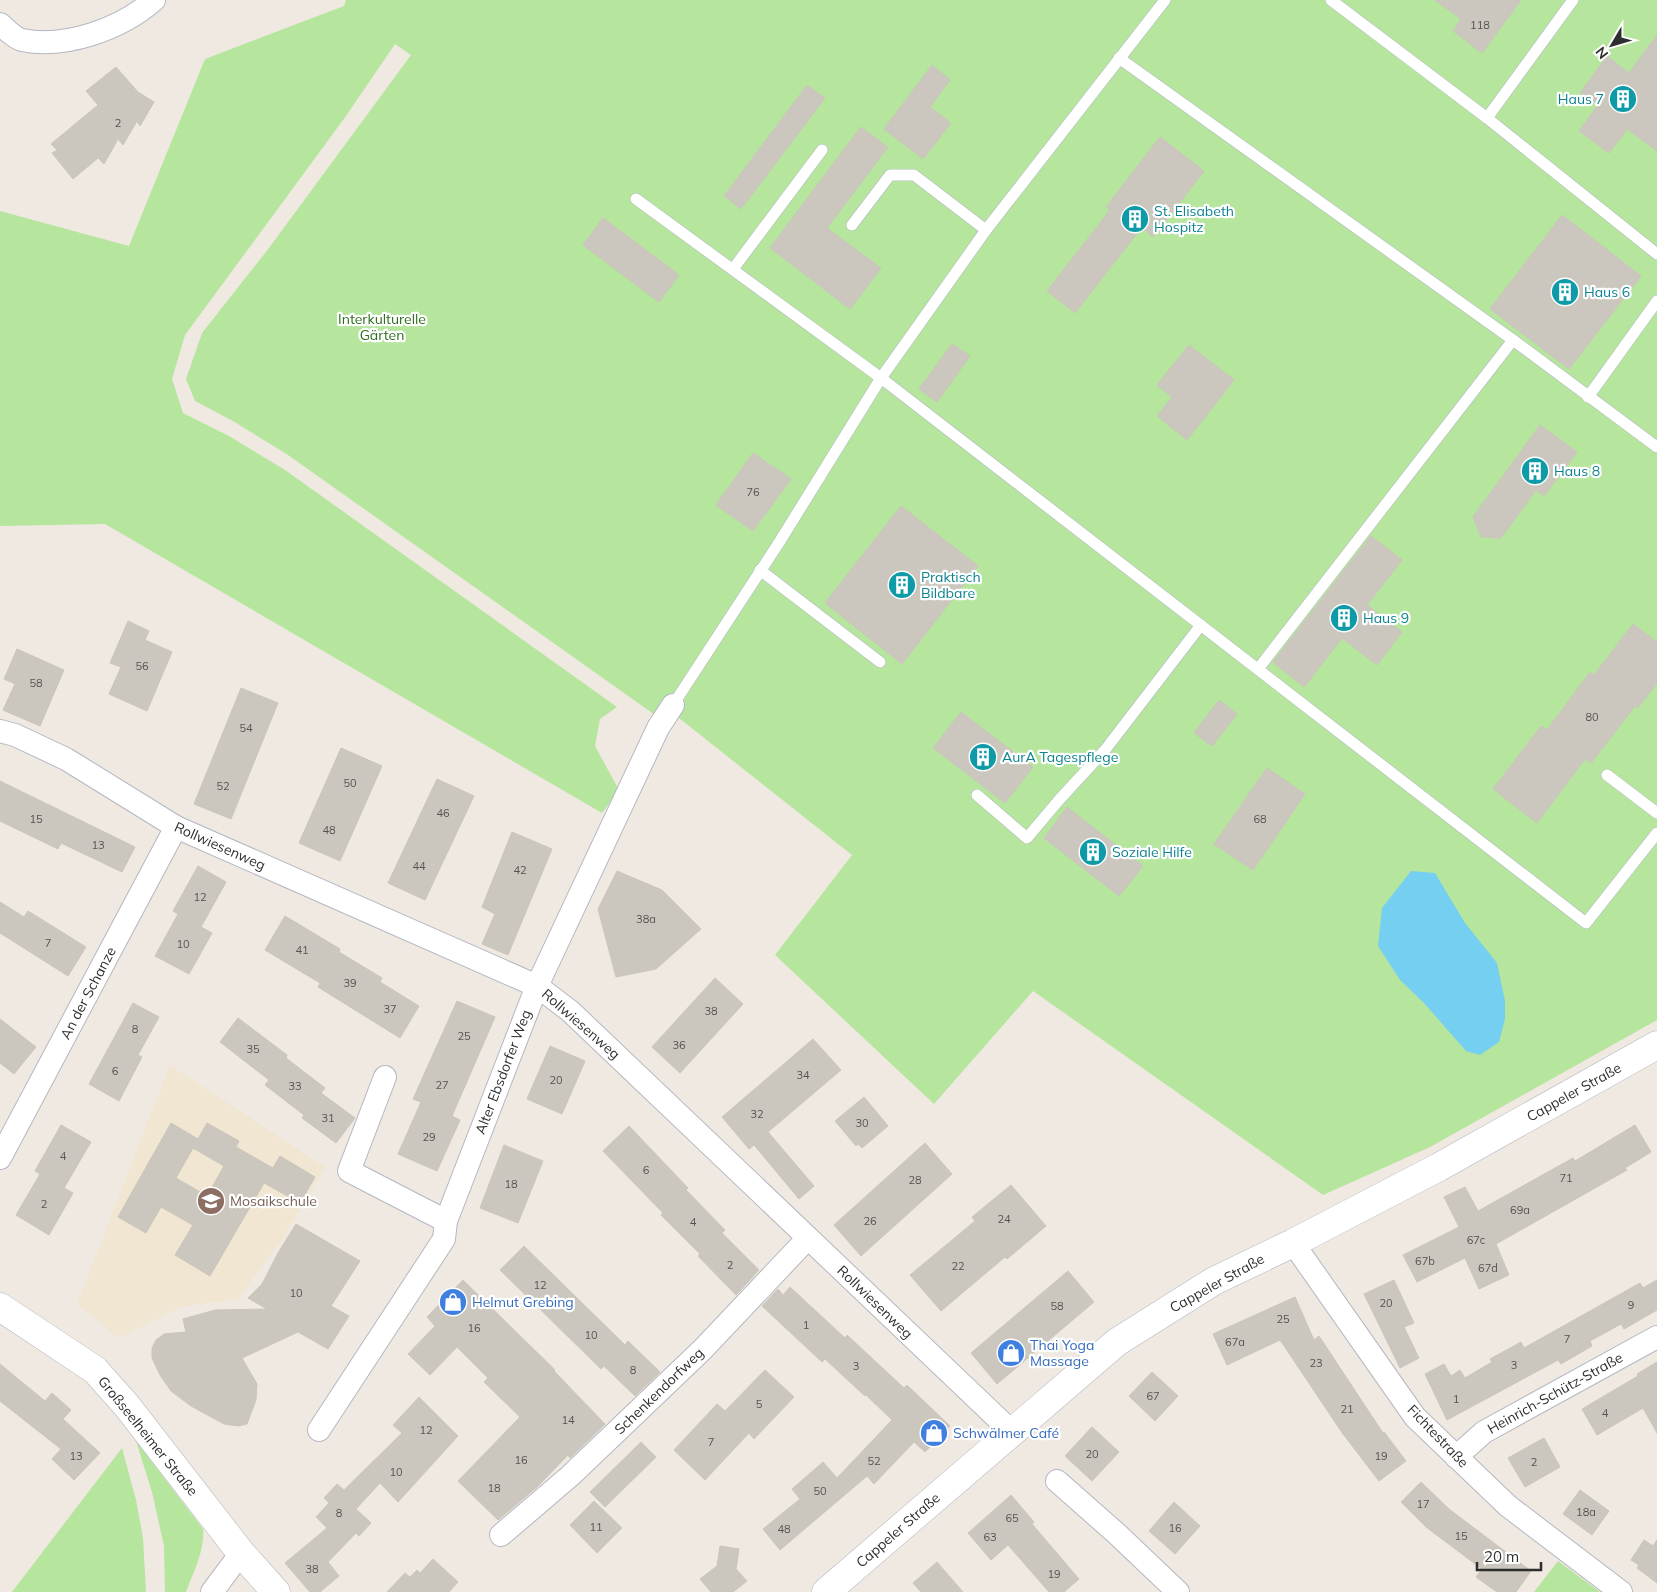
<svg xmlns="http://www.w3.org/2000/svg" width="1657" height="1592" font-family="Mulish,sans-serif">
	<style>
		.education { fill: #f0e6d1 }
		.green { fill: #b6e59e }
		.water { fill: #75cff0 }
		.building { fill: #cbc7bf; stroke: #cbc5ba; fill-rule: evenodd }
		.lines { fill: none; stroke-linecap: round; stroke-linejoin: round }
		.service-casing { stroke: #b4b7c1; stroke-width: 12 }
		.minor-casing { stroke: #b4b7c1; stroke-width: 24 }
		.secondary-casing { stroke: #b4b7c1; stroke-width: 29 }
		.service { stroke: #fff; stroke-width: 11 }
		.minor { stroke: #fff; stroke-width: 22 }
		.secondary { stroke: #fff; stroke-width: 28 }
		.labels { text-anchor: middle; stroke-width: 4.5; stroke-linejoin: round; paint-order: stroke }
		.number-label { font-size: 11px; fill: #555452 }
		.culture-label { font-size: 14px; fill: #0d838f; stroke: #fff; text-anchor: start }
		.park-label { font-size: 14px; fill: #2c6e1b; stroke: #fff }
		.street-label { font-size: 14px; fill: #2e2e2e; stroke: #fff }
		.education-label { font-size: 14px; fill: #785e54; stroke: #fff; text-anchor: start }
		.shop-label { font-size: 14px; fill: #366cbe; stroke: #fff; text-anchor: start }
	</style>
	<rect width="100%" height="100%" fill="#efe9e1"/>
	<path class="education" d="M170 1065 325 1167 285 1235 238 1299 180 1307 119 1338 77 1304Z"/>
	<g class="green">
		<path d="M346 0H1657V1020L1430 1147 1323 1195 1033 991 934 1104 775 955 852 855 660 703 655 715 288 455 233 421 195 401 186 379 202 333 269 248 411 55 395 44 346 116 185 335 172 379 183 413 229 436 285 470 617 707 600 719 595 746 619 790 602 813 105 524 0 526V211L129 246 205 59 344 6Z"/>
		<path d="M136 1441 203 1529C205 1551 193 1572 186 1592H165L164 1546 152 1492Z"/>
		<path d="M122 1448 136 1500 143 1538 146 1592H12Z"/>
		<path d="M1558 1561 1600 1592H1534Z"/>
	</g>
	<path class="water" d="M1411 871 1435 873 1465 923 1497 963 1505 1001V1019L1499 1042 1480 1055 1466 1051 1424 1003 1400 980 1378 946 1382 908Z"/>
	<g class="building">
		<path d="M1435 0H1521L1482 53 1453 31 1461 19Z"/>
		<path d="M1657 35V151L1627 129 1609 153 1579 131 1598 105 1580 93 1607 56 1629 73Z"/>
		<path d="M932 65 950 80 930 107 951 123 923 159 884 129Z"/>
		<path d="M116 67 138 92 154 102 140 126 137 121 123 145 118 139 104 164 98 158 73 179 52 153 57 150 51 144 98 105 86 91Z"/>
		<path d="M807 85 825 98 741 209 724 196Z"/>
		<path d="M861 127 888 147 827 228 881 268 850 309 770 248Z"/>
		<path d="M1160 137 1204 171 1153 237 1142 227 1075 313 1047 291 1110 210 1106 207Z"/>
		<path d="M1562 215 1641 276 1569 369 1490 309Z"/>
		<path d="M603 218 679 275 659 302 583 245Z"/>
		<path d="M952 344 970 356 937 402 919 389Z"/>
		<path d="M1189 345 1234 380 1187 440 1157 416 1172 397 1157 385Z"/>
		<path d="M1540 425 1577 452 1544 496 1536 490 1501 538 1481 537 1473 517Z"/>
		<path d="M753 453 791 479 753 531 716 505Z"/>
		<path d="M901 506 978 566 902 664 825 603Z"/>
		<path d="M1371 536 1402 560 1367 605 1402 632 1377 665 1342 638 1304 687 1273 662Z"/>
		<path d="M128 621 149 631 145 640 172 652 147 711 109 694 121 667 110 663Z"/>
		<path d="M1633 624 1657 642V683L1638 708 1635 706 1591 763 1585 759 1537 823 1493 789 1541 726 1547 730 1590 672 1594 675Z"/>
		<path d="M17 649 64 670 40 726 3 710 15 684 4 679Z"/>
		<path d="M241 688 278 703 231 819 194 804Z"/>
		<path d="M1219 700 1237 714 1212 746 1194 733Z"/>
		<path d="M961 712 1033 767 1005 803 933 748Z"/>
		<path d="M341 748 382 766 340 861 299 843Z"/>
		<path d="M1267 768 1305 794 1253 870 1214 844Z"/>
		<path d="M437 779 474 796 425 900 388 883Z"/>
		<path d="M0 781 135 847 122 872 61 843 58 849 0 821Z"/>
		<path d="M1067 807 1143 866 1119 896 1044 838Z"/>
		<path d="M512 832 552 849 508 955 482 944 495 914 482 907Z"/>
		<path d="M198 866 226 882 201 927 212 933 189 974 155 956 178 914 173 911Z"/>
		<path d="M617 871 662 890 701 929 656 969 616 977 598 909Z"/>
		<path d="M0 902 24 917 28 911 86 947 68 976 0 933Z"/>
		<path d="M285 916 340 949 339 952 382 978 380 982 419 1006 400 1038 318 987 320 983 265 950Z"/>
		<path d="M715 978 743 1004 680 1073 652 1047Z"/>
		<path d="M457 1001 495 1017 452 1116 460 1120 437 1171 398 1154 421 1102 413 1099Z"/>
		<path d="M133 1003 159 1017 138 1055 142 1057 119 1101 89 1084Z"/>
		<path d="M238 1018 287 1055 286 1058 325 1088 321 1093 355 1118 336 1143 302 1118 304 1115 265 1085 269 1080 220 1042Z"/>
		<path d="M0 1019 36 1047 14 1074 0 1063Z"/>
		<path d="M813 1039 841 1070 768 1132 814 1186 799 1199 754 1145 749 1149 722 1117Z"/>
		<path d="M550 1046 585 1061 562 1114 527 1099Z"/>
		<path d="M864 1097 888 1126 862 1148 858 1144 856 1146 835 1121Z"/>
		<path d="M171 1123 198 1139 207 1123 239 1141 236 1147 273 1168 280 1156 315 1177 300 1203 264 1183 210 1276 175 1255 193 1225 161 1207 146 1233 118 1217ZM193 1148 224 1166 207 1196 176 1178Z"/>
		<path d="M61 1125 91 1142 64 1188 73 1193 49 1235 16 1215 40 1174 35 1171Z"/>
		<path d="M1635 1125 1651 1152 1625 1168 1627 1170 1496 1244 1509 1275 1479 1289 1465 1258 1417 1282 1403 1255 1459 1227 1444 1197 1465 1187 1478 1211 1573 1158 1575 1161Z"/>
		<path d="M629 1126 688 1188 686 1190 725 1230 722 1233 759 1270 736 1295 698 1256 700 1254 661 1215 663 1213 603 1151Z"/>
		<path d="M925 1143 952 1174 861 1256 834 1225Z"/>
		<path d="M504 1145 543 1161 518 1223 480 1208Z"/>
		<path d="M1011 1185 1046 1226 1007 1259 1005 1257 941 1311 910 1275 975 1221 972 1217Z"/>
		<path d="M296 1224 360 1261 331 1306 349 1316 328 1349 298 1332 242 1358 257 1384 256 1400 247 1424 238 1426 224 1424 191 1406 171 1391 160 1375 152 1358V1348L156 1340 164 1334 186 1332 183 1319 215 1310 267 1309 248 1298 262 1284 278 1253Z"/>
		<path d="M524 1246 625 1345 628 1341 660 1372 635 1396 604 1366 601 1369 500 1270Z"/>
		<path d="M1068 1271 1094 1302 997 1384 971 1353Z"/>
		<path d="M463 1280 555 1370 554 1371 605 1424 570 1458 568 1455 537 1487 498 1520 458 1481 520 1417 484 1382 488 1378 457 1347 430 1375 408 1354 435 1326 427 1317Z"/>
		<path d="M1394 1280 1414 1323 1404 1327 1419 1358 1400 1368 1364 1294Z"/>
		<path d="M1657 1280V1310L1624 1329 1621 1324 1590 1341 1592 1346 1561 1364 1558 1360 1447 1420 1425 1374 1444 1364 1451 1376 1460 1370 1465 1378 1492 1362 1490 1359 1521 1342 1524 1348 1640 1283 1643 1288Z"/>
		<path d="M790 1287 845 1338 847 1335 904 1388 907 1385 950 1426 925 1452 914 1442 874 1484 867 1476 780 1550 763 1529 800 1499 792 1489 823 1462 837 1478 892 1420 866 1395 865 1396 825 1359 822 1362 762 1306 778 1289 783 1295Z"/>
		<path d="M1295 1297 1314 1340 1319 1336 1383 1433 1384 1432 1406 1461 1379 1481 1343 1434 1280 1340 1227 1365 1213 1334Z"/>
		<path d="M1657 1362V1433L1643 1408 1597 1435 1582 1409 1638 1376 1637 1374Z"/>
		<path d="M0 1364 45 1401 52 1393 71 1410 63 1419 100 1453 74 1480 52 1459 61 1449 0 1401Z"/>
		<path d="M765 1370 794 1397 754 1439 749 1433 705 1480 674 1450 717 1404 725 1411Z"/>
		<path d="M1152 1372 1178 1396 1155 1421 1129 1396Z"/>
		<path d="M419 1397 458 1436 398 1502 380 1483 356 1509 371 1523 359 1536 356 1533 328 1562 339 1576 320 1592H310L285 1563 327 1528 316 1517 329 1503 324 1498 337 1484 344 1490 402 1433 393 1425Z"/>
		<path d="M1092 1427 1119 1452 1092 1481 1065 1456Z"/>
		<path d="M1544 1438 1560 1467 1525 1487 1508 1458Z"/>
		<path d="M641 1442 656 1457 605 1507 590 1492Z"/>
		<path d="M1421 1482 1449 1509 1531 1571 1516 1592H1497L1476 1577 1482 1569 1426 1527 1401 1502Z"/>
		<path d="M1580 1490 1609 1511 1592 1535 1563 1514Z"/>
		<path d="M1011 1495 1034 1522 1032 1524 1079 1579 1064 1592H1049L1008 1545 991 1560 968 1533Z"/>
		<path d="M594 1501 622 1528 597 1553 570 1525Z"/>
		<path d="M1174 1502 1200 1526 1175 1554 1149 1531Z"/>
		<path d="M1644 1540 1653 1546 1657 1540V1583L1637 1568 1639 1565 1631 1560Z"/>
		<path d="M720 1546 739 1549 736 1569 747 1581 733 1592H711L700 1579 717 1566Z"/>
		<path d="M433 1559 458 1582 449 1592H387L405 1573 410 1577 417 1570 420 1573Z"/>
		<path d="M937 1562 963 1592H921L913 1583Z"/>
	</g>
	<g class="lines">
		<defs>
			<g id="service">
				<path d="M1165 0 986 230 881 378 1586 923 1657 833"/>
				<path d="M1331 0 1487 118 1657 254"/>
				<path d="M1119 58 1513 340 1657 447"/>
				<path d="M1487 118 1573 0"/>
				<path d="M636 199 881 378 780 541 673 705"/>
				<path d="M852 225 890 175H914L986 230"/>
				<path d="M733 269 822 150"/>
				<path d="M1588 397 1657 301"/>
				<path d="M760 570 880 662"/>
				<path d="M1258 669 1513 340"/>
				<path d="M1607 775 1657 813"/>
				<path d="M977 795 1027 838 1059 800 1105 750 1201 625"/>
			</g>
			<g id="minor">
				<path d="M0 24C6 29 14 38 22 40 65 49 121 29 154 0"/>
				<path d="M0 731 15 735 66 759 176 827 537 986 570 1011 1012 1432"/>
				<path d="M385 1077 349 1171 446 1221"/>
				<path d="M0 1158 176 827"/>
				<path d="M1293 1243 1415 1417 1508 1506 1621 1592"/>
				<path d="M319 1430 444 1239 446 1221 537 986 658 728 673 705"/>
				<path d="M1456 1457 1484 1432 1657 1337"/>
				<path d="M1057 1481 1117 1534 1178 1592"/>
				<path d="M501 1535 570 1476 703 1349 808 1238"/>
				<path d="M212 1592 241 1553"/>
			</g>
			<g id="secondary">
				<path d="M0 1307 95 1370 127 1406 241 1553 276 1592"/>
				<path d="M826 1592 1117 1342 1214 1281 1293 1243 1439 1167 1657 1045"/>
			</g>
		</defs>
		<use href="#service" class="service-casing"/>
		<use href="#minor" class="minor-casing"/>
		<use href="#secondary" class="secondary-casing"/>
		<use href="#service" class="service"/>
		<use href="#minor" class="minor"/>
		<use href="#secondary" class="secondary"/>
	</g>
	<defs>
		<symbol id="building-disc" viewBox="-11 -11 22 22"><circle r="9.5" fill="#0f9aa8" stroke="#fff"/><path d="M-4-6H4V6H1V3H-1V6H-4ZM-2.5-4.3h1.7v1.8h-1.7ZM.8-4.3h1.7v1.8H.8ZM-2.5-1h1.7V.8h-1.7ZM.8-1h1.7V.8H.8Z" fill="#fff"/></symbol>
		<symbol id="school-disc" viewBox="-11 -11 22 22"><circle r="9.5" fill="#8d6e63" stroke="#fff"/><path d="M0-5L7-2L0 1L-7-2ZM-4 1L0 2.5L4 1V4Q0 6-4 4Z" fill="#fff"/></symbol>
		<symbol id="shop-disc" viewBox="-11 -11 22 22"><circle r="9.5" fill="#3f7fe0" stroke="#fff"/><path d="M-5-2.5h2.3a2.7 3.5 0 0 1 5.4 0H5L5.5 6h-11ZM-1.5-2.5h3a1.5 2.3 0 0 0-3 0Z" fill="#fff"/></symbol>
	</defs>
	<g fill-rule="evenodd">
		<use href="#building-disc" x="1607" y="83" width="32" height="32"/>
		<use href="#building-disc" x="1119" y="203" width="32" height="32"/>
		<use href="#building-disc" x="1549" y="276" width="32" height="32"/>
		<use href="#building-disc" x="1519" y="455" width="32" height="32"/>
		<use href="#building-disc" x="886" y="569" width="32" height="32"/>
		<use href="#building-disc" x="1328" y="602" width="32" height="32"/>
		<use href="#building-disc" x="967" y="741" width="32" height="32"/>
		<use href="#building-disc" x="1077" y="836" width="32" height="32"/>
		<use href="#school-disc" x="195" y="1185" width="32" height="32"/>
		<use href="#shop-disc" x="437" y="1286" width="32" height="32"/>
		<use href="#shop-disc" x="995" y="1337" width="32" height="32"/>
		<use href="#shop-disc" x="918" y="1417" width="32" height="32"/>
	</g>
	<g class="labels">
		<g class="number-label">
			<text x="1480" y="29">118</text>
			<text x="118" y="127">2</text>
			<text x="753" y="496">76</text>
			<text x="142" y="670">56</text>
			<text x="36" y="687">58</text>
			<text x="1592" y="721">80</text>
			<text x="246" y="732">54</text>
			<text x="350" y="787">50</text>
			<text x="223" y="790">52</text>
			<text x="443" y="817">46</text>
			<text x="36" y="823">15</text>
			<text x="1260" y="823">68</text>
			<text x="329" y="834">48</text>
			<text x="98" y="849">13</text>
			<text x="419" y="870">44</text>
			<text x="520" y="874">42</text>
			<text x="200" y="901">12</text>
			<text x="646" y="923">38a</text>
			<text x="48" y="947">7</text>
			<text x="183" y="948">10</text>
			<text x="302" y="954">41</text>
			<text x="350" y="987">39</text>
			<text x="390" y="1013">37</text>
			<text x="711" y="1015">38</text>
			<text x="135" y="1033">8</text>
			<text x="464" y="1040">25</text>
			<text x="679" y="1049">36</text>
			<text x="253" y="1053">35</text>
			<text x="115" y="1075">6</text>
			<text x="803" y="1079">34</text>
			<text x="556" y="1084">20</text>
			<text x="442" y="1089">27</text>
			<text x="295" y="1090">33</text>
			<text x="757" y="1118">32</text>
			<text x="328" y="1122">31</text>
			<text x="862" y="1127">30</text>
			<text x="429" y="1141">29</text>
			<text x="63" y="1160">4</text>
			<text x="646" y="1174">6</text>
			<text x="1566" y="1182">71</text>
			<text x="915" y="1184">28</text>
			<text x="511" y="1188">18</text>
			<text x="44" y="1208">2</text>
			<text x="1520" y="1214">69a</text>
			<text x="1004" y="1223">24</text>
			<text x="870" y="1225">26</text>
			<text x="693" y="1226">4</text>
			<text x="1476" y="1244">67c</text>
			<text x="1425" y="1265">67b</text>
			<text x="730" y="1269">2</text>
			<text x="958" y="1270">22</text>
			<text x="1488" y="1272">67d</text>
			<text x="540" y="1289">12</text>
			<text x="296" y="1297">10</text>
			<text x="1386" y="1307">20</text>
			<text x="1631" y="1309">9</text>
			<text x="1057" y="1310">58</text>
			<text x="1283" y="1323">25</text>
			<text x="806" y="1329">1</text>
			<text x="474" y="1332">16</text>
			<text x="591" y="1339">10</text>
			<text x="1567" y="1343">7</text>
			<text x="1235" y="1346">67a</text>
			<text x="1316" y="1367">23</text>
			<text x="1514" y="1369">3</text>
			<text x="856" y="1370">3</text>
			<text x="633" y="1374">8</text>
			<text x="1153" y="1400">67</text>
			<text x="1456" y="1403">1</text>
			<text x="759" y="1408">5</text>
			<text x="1347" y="1413">21</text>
			<text x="1605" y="1417">4</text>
			<text x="568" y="1424">14</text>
			<text x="426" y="1434">12</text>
			<text x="711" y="1446">7</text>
			<text x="1092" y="1458">20</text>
			<text x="76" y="1460">13</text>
			<text x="1381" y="1460">19</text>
			<text x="521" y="1464">16</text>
			<text x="874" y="1465">52</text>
			<text x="1534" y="1466">2</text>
			<text x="396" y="1476">10</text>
			<text x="494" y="1492">18</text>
			<text x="820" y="1495">50</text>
			<text x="1423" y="1508">17</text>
			<text x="1586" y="1516">18a</text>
			<text x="339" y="1517">8</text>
			<text x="1012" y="1522">65</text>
			<text x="596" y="1531">11</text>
			<text x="1175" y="1532">16</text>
			<text x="784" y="1533">48</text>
			<text x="1461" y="1540">15</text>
			<text x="990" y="1541">63</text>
			<text x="312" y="1573">38</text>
			<text x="1054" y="1578">19</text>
		</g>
		<g class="culture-label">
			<text x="1604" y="104" text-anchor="end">Haus 7</text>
			<text x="1154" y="216">St. Elisabeth<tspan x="1154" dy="16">Hospitz</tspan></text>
			<text x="1584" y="297">Haus 6</text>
			<text x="1554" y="476">Haus 8</text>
			<text x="921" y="582">Praktisch<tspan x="921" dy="16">Bildbare</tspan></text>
			<text x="1363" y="623">Haus 9</text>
			<text x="1002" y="762">AurA Tagespflege</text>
			<text x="1112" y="857">Soziale Hilfe</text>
		</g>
		<g class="park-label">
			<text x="382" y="324">Interkulturelle<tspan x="382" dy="16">Gärten</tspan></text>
		</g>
		<g class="street-label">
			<text transform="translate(220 846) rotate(24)" y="5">Rollwiesenweg</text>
			<text transform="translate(88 993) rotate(-62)" y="5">An der Schanze</text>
			<text transform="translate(581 1024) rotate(41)" y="5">Rollwiesenweg</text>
			<text transform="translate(503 1072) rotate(-69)" y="5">Alter Ebsdorfer Weg</text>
			<text transform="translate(1574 1092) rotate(-29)" y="5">Cappeler Straße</text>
			<text transform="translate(1217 1283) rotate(-29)" y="5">Cappeler Straße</text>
			<text transform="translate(875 1302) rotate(44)" y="5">Rollwiesenweg</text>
			<text transform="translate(659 1391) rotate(-44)" y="5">Schenkendorfweg</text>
			<text transform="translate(1555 1393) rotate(-29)" y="5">Heinrich-Schütz-Straße</text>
			<text transform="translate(148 1436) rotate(51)" y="5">Großseelheimer Straße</text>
			<text transform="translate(1438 1436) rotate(46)" y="5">Fichtestraße</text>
			<text transform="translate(898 1530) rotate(-41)" y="5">Cappeler Straße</text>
		</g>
		<g class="education-label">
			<text x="230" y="1206">Mosaikschule</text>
		</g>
		<g class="shop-label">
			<text x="472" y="1307">Helmut Grebing</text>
			<text x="1030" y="1350">Thai Yoga<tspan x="1030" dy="16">Massage</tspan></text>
			<text x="953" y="1438">Schwälmer Café</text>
		</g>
	</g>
	<g transform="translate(1612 45) rotate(232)" stroke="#ffffff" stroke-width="4" paint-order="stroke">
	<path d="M0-4L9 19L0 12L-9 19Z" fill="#2e2e2e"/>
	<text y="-8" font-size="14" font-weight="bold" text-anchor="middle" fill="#2e2e2e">N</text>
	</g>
	<path d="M1477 1562v8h64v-8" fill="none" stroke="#2e2e2e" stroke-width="2.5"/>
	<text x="1484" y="1562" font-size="15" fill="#2e2e2e" stroke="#ffffff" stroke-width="4" paint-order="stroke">20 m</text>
</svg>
